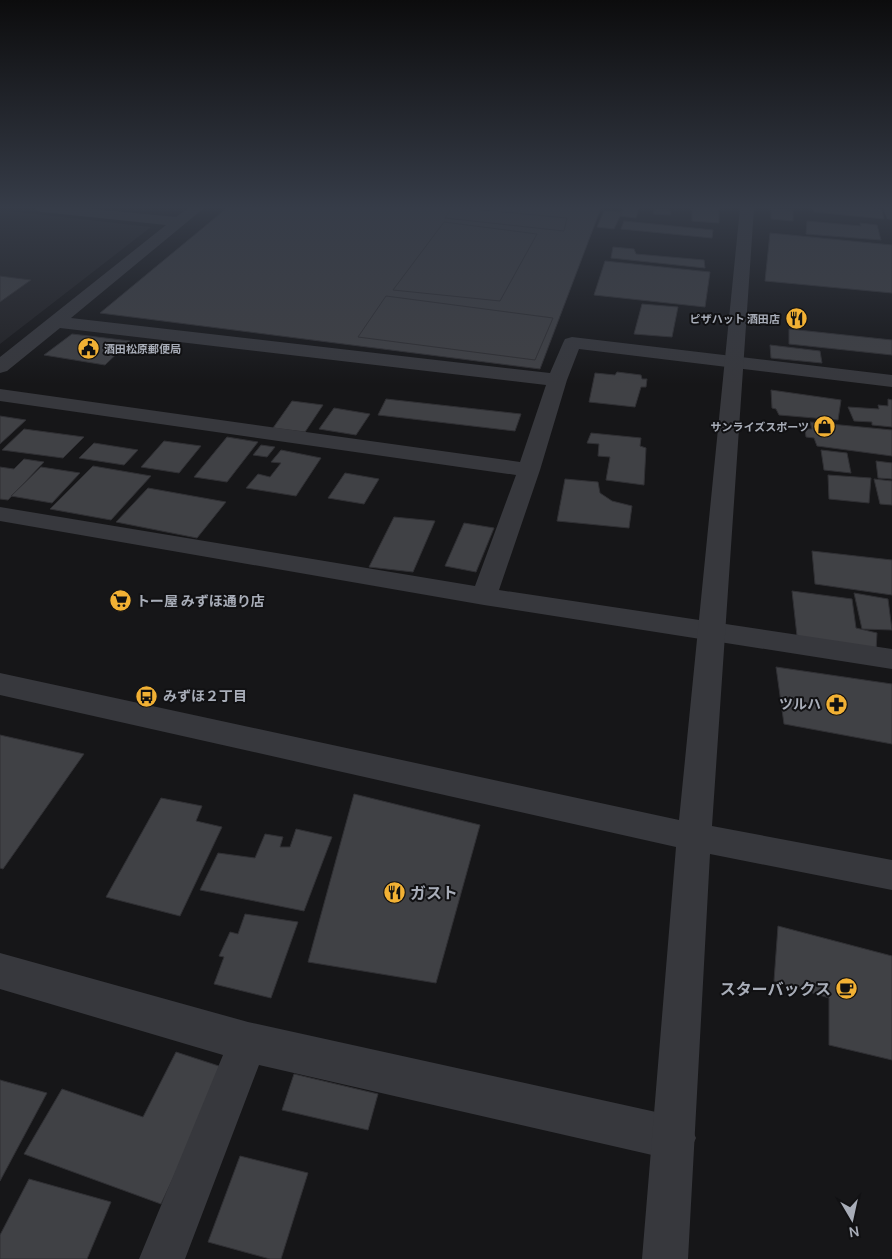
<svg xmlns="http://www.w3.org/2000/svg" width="892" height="1259" font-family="Manrope,'Noto Sans JP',sans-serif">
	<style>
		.built { fill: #222225 }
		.building { fill: #404145; stroke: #303034 }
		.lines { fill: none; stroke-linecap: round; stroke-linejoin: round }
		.minor { fill: #37383d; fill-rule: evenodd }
		.tertiary { fill: #37383d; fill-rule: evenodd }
		.labels { text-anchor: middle; stroke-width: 4; stroke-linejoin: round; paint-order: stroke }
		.far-poi-label { font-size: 11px; font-weight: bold; fill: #a8adb8; stroke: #111113; text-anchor: end }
		.poi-label { font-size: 14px; font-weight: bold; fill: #a8adb8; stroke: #111113; text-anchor: start }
		.near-poi-label { font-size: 16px; font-weight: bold; fill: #a8adb8; stroke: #111113; text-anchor: start }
	</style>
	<rect width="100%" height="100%" fill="#161618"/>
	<path class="built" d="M0 210 151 227 0 344Z"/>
	<g class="building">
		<path d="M227 208H601L540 369 100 313Z"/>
		<path d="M452 208H462L567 218 564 231 445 218Z"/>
		<path d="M623 208H639L636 218 620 216Z"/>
		<path d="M692 208H719V223L692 221Z"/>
		<path d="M811 208H874L882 210 884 219 814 212Z"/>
		<path d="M654 209 670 210 671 215 653 214Z"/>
		<path d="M771 209 793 210V221L771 219Z"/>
		<path d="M604 211 622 212 614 229 597 227Z"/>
		<path d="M624 221 713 230 712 238 621 229Z"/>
		<path d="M807 221 861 226 860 223 877 225 881 240 806 234Z"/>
		<path d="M444 222 537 234 500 301 393 290Z"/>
		<path d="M770 233 892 245V293L765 281Z"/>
		<path d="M613 247 634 249 636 254 704 260 705 268 611 258Z"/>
		<path d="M605 261 710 272 705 307 594 295Z"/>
		<path d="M0 276 31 280 0 302Z"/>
		<path d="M386 296 553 318 535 360 358 337Z"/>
		<path d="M642 304 678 307 672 337 634 334Z"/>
		<path d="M789 329 892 340V355L789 344Z"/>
		<path d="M72 334 130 341 105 365 44 355Z"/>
		<path d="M770 345 820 351 822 363 771 358Z"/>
		<path d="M617 372 641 375 642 379H647L646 387H641L635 407 589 402 595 373 615 375Z"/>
		<path d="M771 390 841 400 838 420 779 415 776 409 772 408Z"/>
		<path d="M386 399 521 414 515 431 378 415Z"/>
		<path d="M888 399 892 400V427L872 425V422L854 421 848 407 879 409 878 405 888 406Z"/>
		<path d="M292 401 323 405 305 432 273 428Z"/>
		<path d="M334 408 370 414 356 435 319 429Z"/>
		<path d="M0 416 26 420 0 444Z"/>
		<path d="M810 422 892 430V456L817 446 814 438 806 437 805 429H812Z"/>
		<path d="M24 429 84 437 63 458 2 450Z"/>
		<path d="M591 433 641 438 640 446 646 448 644 485 606 480 610 457 598 456 599 444 587 443Z"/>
		<path d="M227 437 258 442 227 482 194 477Z"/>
		<path d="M164 441 201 446 179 473 141 467Z"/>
		<path d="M94 443 138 450 124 465 79 458Z"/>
		<path d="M261 445 275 447 267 457 253 455Z"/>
		<path d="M281 450 321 458 296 496 246 488 258 474 270 477 281 463 271 462Z"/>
		<path d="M821 450 847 453 851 473 824 470Z"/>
		<path d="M24 459 44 462 8 500 0 499V467L14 469Z"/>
		<path d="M876 461 892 463V479L878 478Z"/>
		<path d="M93 466 151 476 111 520 50 509Z"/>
		<path d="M41 467 80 473 52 503 11 496Z"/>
		<path d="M345 473 379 479 364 504 328 498Z"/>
		<path d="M828 475 871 478 869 503 829 499Z"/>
		<path d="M565 479 598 482 600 493 612 501 632 506 629 528 557 521Z"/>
		<path d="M874 479 892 481V505L880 504Z"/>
		<path d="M148 488 226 502 197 538 116 522Z"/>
		<path d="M394 517 435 521 413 572 369 567Z"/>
		<path d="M464 523 494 528 476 572 445 566Z"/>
		<path d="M812 551 892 560V595L815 584Z"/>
		<path d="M792 591 852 599 856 628 877 633 876 651 798 645Z"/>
		<path d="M854 593 888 599 892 630 862 629Z"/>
		<path d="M776 667 892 684V744L784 724Z"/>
		<path d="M0 735 84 754 3 869 0 868Z"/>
		<path d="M354 794 480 825 436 983 308 962Z"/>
		<path d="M161 798 202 806 196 821 222 827 180 916 106 897Z"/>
		<path d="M296 829 332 837 304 911 200 890 218 853 255 858 265 834 283 837 280 847H290Z"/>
		<path d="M245 914 298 922 271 998 214 984 224 957 219 956 230 932 238 934Z"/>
		<path d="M778 926 892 956V1060L829 1045V998L774 981Z"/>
		<path d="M176 1052 225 1068 161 1204 24 1154 62 1089 143 1117Z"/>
		<path d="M294 1074 378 1094 368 1130 282 1110Z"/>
		<path d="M0 1080 47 1093 0 1181Z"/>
		<path d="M240 1156 308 1173 281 1259H270L208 1242Z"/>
		<path d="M29 1179 111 1202 87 1259H0V1235Z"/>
	</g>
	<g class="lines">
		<g class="minor">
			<path d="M35 208H83L176 217 188 208H204L71 318 550 373 563 343 565 339 572 337 892 375V387L579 349 567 380 540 470 499 590 892 649V669L484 605 0 521V507L475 586 516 475 0 401V389L520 462 546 385 60 328 7 371 0 373V357L166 225 42 212 37 211Z"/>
			<path d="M883 208H892V220L887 219Z"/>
			<path d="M0 953 248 1022 674 1116 689 1123 696 1138 689 1153 674 1160 259 1065 185 1259H139L223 1055 0 989Z"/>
		</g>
		<path class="tertiary" d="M740 208H754L712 826 892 860V890L710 854 688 1259H642L676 847 0 695V673L679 820Z"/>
	</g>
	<linearGradient id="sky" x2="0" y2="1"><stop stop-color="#0c0c0d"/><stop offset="0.54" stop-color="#363c48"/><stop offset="1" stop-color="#363c48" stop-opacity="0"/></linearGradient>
	<rect width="892" height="384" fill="url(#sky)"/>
	<defs>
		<symbol id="restaurant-disc" viewBox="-11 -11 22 22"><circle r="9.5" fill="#f2b134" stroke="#111113"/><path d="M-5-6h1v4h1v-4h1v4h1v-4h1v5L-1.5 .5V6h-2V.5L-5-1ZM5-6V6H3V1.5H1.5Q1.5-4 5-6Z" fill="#111"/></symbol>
		<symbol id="civic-disc" viewBox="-11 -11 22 22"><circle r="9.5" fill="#f2b134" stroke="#111113"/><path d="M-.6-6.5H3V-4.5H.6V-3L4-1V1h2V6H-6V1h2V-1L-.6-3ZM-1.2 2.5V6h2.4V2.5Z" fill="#111"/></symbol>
		<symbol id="shop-disc" viewBox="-11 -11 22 22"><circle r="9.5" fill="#f2b134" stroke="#111113"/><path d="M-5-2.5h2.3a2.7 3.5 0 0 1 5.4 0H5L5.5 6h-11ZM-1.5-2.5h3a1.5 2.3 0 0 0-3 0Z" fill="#111"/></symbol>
		<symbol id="supermarket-disc" viewBox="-11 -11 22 22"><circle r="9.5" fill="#f2b134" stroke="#111113"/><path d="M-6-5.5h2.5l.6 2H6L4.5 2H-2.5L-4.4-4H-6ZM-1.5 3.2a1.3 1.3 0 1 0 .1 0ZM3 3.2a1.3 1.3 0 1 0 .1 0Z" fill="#111"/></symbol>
		<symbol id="bus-disc" viewBox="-11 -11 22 22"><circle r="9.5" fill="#f2b134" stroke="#111113"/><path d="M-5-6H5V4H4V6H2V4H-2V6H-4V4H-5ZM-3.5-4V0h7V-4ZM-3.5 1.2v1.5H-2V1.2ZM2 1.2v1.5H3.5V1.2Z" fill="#111"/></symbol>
		<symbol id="pharmacy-disc" viewBox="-11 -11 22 22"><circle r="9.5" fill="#f2b134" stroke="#111113"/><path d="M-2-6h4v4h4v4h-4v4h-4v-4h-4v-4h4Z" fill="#111"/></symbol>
		<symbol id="cafe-disc" viewBox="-11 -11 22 22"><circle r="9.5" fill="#f2b134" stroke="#111113"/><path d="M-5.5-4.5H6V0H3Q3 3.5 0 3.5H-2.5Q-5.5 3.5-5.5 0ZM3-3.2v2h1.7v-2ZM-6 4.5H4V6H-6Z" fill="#111"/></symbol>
	</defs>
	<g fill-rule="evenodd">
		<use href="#restaurant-disc" x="784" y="306" width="25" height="25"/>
		<use href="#civic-disc" x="76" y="336" width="25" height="25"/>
		<use href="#shop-disc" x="812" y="414" width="25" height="25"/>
		<use href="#supermarket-disc" x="108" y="588" width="25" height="25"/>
		<use href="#bus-disc" x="134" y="684" width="25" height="25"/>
		<use href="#pharmacy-disc" x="824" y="692" width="25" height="25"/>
		<use href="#restaurant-disc" x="382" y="880" width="25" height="25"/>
		<use href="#cafe-disc" x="834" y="976" width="25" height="25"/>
	</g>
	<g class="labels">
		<g class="far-poi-label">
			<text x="780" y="323">ピザハット 酒田店</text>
			<text x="104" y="353" text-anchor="start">酒田松原郵便局</text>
			<text x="809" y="431">サンライズスポーツ</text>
		</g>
		<g class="poi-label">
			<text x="136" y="606">トー屋 みずほ通り店</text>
			<text x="163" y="701">みずほ２丁目</text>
			<text x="821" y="709" text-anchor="end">ツルハ</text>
		</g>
		<g class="near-poi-label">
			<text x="410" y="899">ガスト</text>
			<text x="831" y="995" text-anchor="end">スターバックス</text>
		</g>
	</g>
	<g transform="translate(852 1219) rotate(171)" stroke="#111113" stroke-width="4" paint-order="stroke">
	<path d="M0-4L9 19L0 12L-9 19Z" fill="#a8adb8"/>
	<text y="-8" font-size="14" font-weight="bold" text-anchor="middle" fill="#a8adb8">N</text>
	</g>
</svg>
